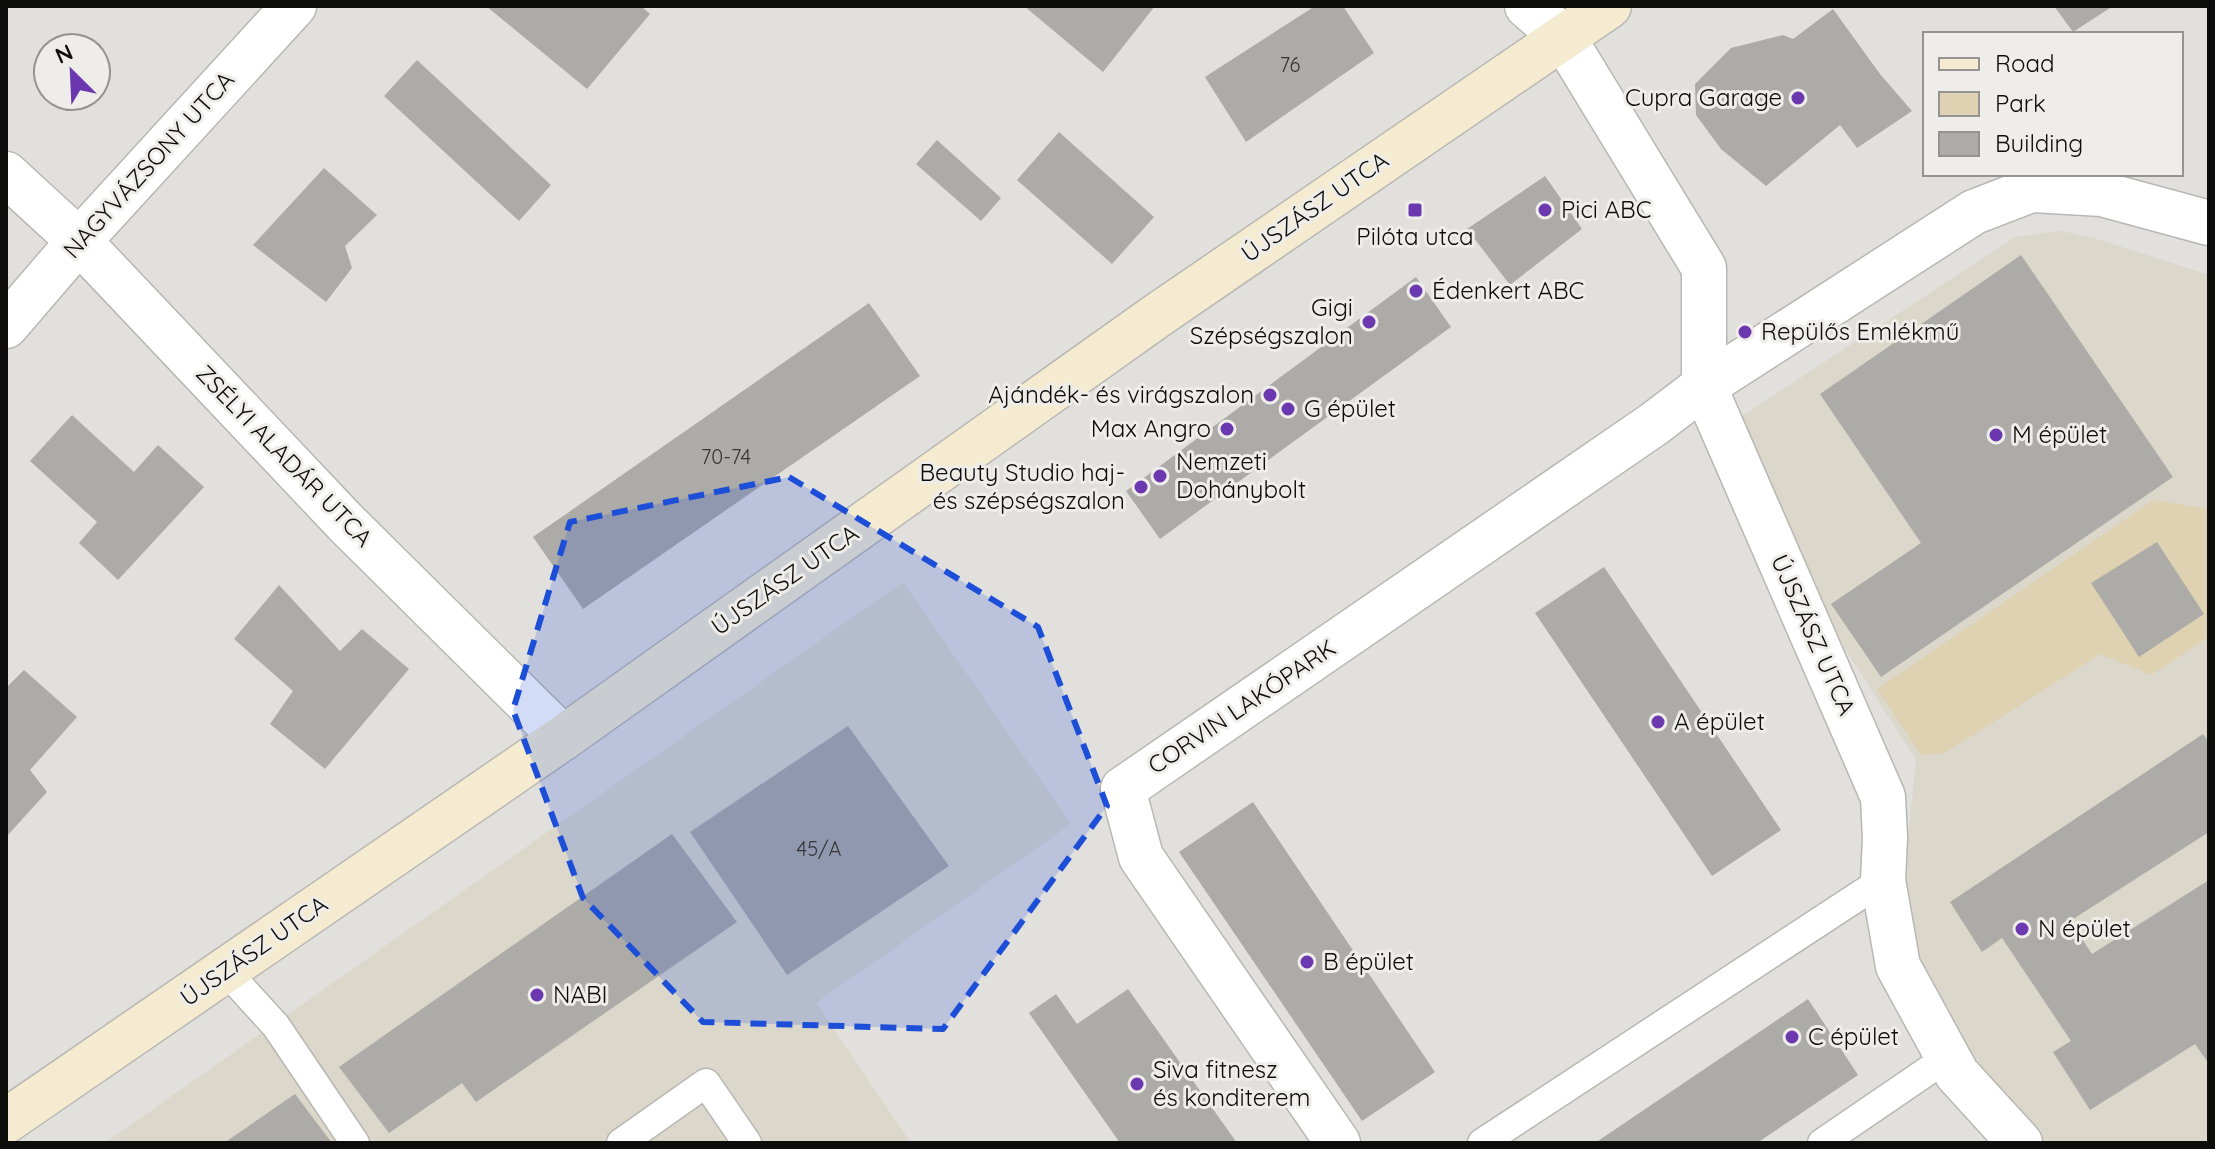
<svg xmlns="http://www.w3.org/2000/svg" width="2215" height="1149" font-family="Quicksand,sans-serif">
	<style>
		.built { fill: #dbd7cb }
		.green { fill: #ded2b3 }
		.building { fill: #adaba7 }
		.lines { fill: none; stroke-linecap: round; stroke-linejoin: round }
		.lane-casing { stroke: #b9b7b3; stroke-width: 31 }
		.street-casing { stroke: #b9b7b3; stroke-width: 47 }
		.secondary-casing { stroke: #b9b7b3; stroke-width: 47 }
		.lane { stroke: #fff; stroke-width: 28 }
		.street { stroke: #fff; stroke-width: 44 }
		.secondary { stroke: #f4ebd0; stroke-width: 44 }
		.marked { fill: #1d4ed8; fill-opacity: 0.2; stroke: #1d4ed8; stroke-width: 6; stroke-dasharray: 16 10; stroke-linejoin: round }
		.poi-dot { fill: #6c38af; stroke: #efede9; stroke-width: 3 }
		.labels { text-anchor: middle; stroke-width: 6; stroke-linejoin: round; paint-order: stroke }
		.number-label { font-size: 20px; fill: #353432 }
		.poi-label { font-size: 24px; fill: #0d0d0b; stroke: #efede9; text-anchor: start }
		.street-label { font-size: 24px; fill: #0d0d0b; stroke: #efede9 }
	</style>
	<rect width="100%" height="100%" fill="#e2e0dc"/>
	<g class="built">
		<path d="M2061 231 2094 238 2209 275V1140L2205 1143H2046L1973 1056 1916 949 1904 871 1916 760 1819 608 1736 420 2015 237Z"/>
		<path d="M903 582 1071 824 816 1003 911 1143H105Z"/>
	</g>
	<path class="green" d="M2153 500 2209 509V637L2151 675 2100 654 1945 753 1921 755 1877 689Z"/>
	<g class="building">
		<path d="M486 6H641L650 14 587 89Z"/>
		<path d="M1024 6H1155L1103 72Z"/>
		<path d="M1315 6H1343L1374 53 1246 142 1205 77Z"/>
		<path d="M2054 6H2113L2073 32Z"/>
		<path d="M1833 9 1880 74 1912 111 1857 148 1840 125 1766 186 1721 149 1696 115 1695 84 1731 48 1783 35 1793 39Z"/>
		<path d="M417 60 551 185 519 221 384 96Z"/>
		<path d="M1059 132 1154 217 1112 264 1017 180Z"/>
		<path d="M937 140 1001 198 981 221 916 164Z"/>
		<path d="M324 168 377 215 345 246 352 268 326 302 253 245Z"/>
		<path d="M1545 176 1582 229 1510 285 1467 229Z"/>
		<path d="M2021 255 2173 477 1881 677 1831 604 1921 543 1820 394Z"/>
		<path d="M1416 277 1451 327 1160 539 1126 491Z"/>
		<path d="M869 303 920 376 583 609 533 537Z"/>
		<path d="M72 415 134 472 158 445 204 487 118 580 79 543 97 522 30 461Z"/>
		<path d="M2157 542 2204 614 2139 657 2091 583Z"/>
		<path d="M1604 567 1781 830 1712 876 1535 613Z"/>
		<path d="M279 585 340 651 362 629 409 669 325 769 270 724 293 691 234 639Z"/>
		<path d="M24 670 77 717 30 770 47 792 6 837V688Z"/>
		<path d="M848 726 949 866 787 975 690 832Z"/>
		<path d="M2203 734 2209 742V832L2070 921 2092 954 2209 880V1064L2195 1044 2090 1110 2053 1052 2071 1041 2002 938 1982 952 1950 902Z"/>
		<path d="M1253 802 1435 1072 1362 1121 1179 852Z"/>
		<path d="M672 834 737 922 476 1102 462 1083 389 1133 339 1067Z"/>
		<path d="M1128 989 1237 1143H1120L1029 1013 1056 994 1077 1024Z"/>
		<path d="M1808 999 1858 1075 1757 1143H1595Z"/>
		<path d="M295 1094 332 1143H224Z"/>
	</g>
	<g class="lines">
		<defs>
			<g id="lane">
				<path d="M225 970 276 1026 355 1143"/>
				<path d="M621 1143 706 1083 747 1143"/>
				<path d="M1482 1143 1883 880"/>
				<path d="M1822 1143 1948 1057"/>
			</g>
			<g id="street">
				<path d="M1527 6 1563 37 1704 268V386L1883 797 1885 838 1883 880 1898 966 1957 1074 2020 1143"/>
				<path d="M6 174 79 241 345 522 563 738"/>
				<path d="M6 326 79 241 294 6"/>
				<path d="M1338 1143 1141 857 1123 789 1654 424 1704 386 1974 212 2031 190 2102 194 2209 223"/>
			</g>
			<path id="secondary" d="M6 1121 563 738 1158 315 1609 6"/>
		</defs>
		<use href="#lane" class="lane-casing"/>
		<use href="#street" class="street-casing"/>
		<use href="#secondary" class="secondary-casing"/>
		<use href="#lane" class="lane"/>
		<use href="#street" class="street"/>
		<use href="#secondary" class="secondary"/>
	</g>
	<path class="marked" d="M789 477 1038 627 1107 806 943 1029 703 1022 583 898 513 710 570 522Z"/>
	<g class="poi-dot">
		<circle cx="1798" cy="98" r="8"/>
		<rect x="1407" y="202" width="16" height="16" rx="4"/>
		<circle cx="1545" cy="210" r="8"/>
		<circle cx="1416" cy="291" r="8"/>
		<circle cx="1369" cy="322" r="8"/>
		<circle cx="1745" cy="332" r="8"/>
		<circle cx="1270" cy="395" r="8"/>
		<circle cx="1288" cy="409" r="8"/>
		<circle cx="1227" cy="429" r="8"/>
		<circle cx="1996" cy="435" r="8"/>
		<circle cx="1160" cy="476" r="8"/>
		<circle cx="1141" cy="487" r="8"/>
		<circle cx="1658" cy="722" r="8"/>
		<circle cx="2022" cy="929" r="8"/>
		<circle cx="1307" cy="962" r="8"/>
		<circle cx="537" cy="995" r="8"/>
		<circle cx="1792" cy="1037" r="8"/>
		<circle cx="1137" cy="1084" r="8"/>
	</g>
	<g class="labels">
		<g class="number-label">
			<text x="1290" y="72">76</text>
			<text x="726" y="464">70-74</text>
			<text x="819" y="856">45/A</text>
		</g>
		<g class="poi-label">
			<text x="1782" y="106" text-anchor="end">Cupra Garage</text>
			<text x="1561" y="218">Pici ABC</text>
			<text x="1415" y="245" text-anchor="middle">Pilóta utca</text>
			<text x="1432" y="299">Édenkert ABC</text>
			<text x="1353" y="316" text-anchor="end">Gigi<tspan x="1353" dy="28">Szépségszalon</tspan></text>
			<text x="1761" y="340">Repülős Emlékmű</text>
			<text x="1254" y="403" text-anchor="end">Ajándék- és virágszalon</text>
			<text x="1304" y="417">G épület</text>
			<text x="1211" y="437" text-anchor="end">Max Angro</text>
			<text x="2012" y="443">M épület</text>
			<text x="1176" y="470">Nemzeti<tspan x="1176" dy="28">Dohánybolt</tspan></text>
			<text x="1125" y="481" text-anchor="end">Beauty Studio haj-<tspan x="1125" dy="28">és szépségszalon</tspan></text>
			<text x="1674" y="730">A épület</text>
			<text x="2038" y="937">N épület</text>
			<text x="1323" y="970">B épület</text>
			<text x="553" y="1003">NABI</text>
			<text x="1808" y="1045">C épület</text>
			<text x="1153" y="1078">Siva fitnesz<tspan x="1153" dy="28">és konditerem</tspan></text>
		</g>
		<g class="street-label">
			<text transform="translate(149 165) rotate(-48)" y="8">NAGYVÁZSONY UTCA</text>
			<text transform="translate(1315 207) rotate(-35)" y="8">ÚJSZÁSZ UTCA</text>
			<text transform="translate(284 456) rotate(46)" y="8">ZSÉLYI ALADÁR UTCA</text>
			<text transform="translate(785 580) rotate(-35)" y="8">ÚJSZÁSZ UTCA</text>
			<text transform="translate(1813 635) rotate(66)" y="8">ÚJSZÁSZ UTCA</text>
			<text transform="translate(1242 707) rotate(-34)" y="8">CORVIN LAKÓPARK</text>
			<text transform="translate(254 951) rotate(-35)" y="8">ÚJSZÁSZ UTCA</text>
		</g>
	</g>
	<rect width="2215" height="1149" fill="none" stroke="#0d0d0b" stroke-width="16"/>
	<rect x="1923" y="32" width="260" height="144" fill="#efede9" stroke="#959390" stroke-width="2"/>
	<rect x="1939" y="58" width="40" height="12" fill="#f4ebd0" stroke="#959390" stroke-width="2"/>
	<text x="1995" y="72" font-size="24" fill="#0d0d0b">Road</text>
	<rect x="1939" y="92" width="40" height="24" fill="#ded2b3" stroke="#959390" stroke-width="2"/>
	<text x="1995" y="112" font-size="24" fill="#0d0d0b">Park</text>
	<rect x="1939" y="132" width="40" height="24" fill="#adaba7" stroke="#959390" stroke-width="2"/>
	<text x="1995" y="152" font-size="24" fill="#0d0d0b">Building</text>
	<g transform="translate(72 72) rotate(336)"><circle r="38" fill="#efede9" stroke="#959390" stroke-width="2"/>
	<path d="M0-6L14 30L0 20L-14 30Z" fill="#6c38af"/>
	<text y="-12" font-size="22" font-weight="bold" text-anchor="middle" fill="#0d0d0b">N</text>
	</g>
</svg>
